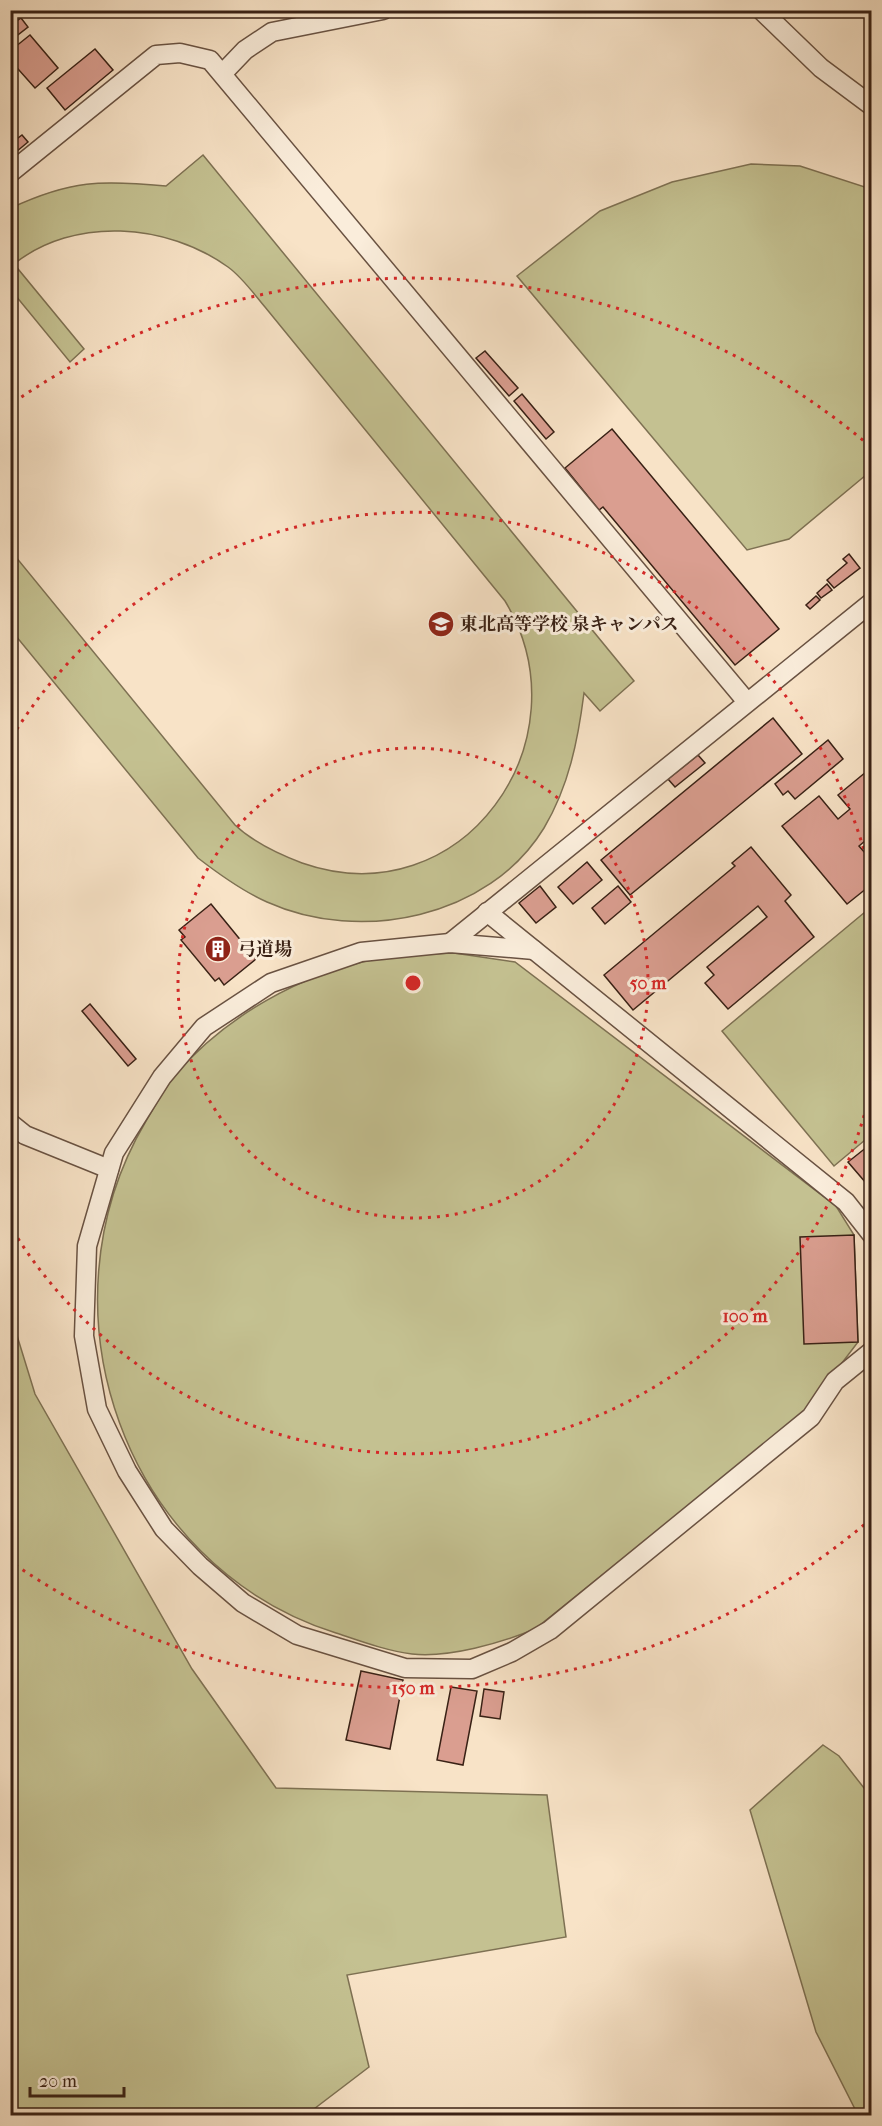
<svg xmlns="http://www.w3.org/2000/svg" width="882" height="2126" font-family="'IM FELL French Canon','Noto Serif JP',serif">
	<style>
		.green { fill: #c4c191; stroke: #7e7153; stroke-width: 1.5 }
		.building { fill: #da9e90; stroke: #392115; stroke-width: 1.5 }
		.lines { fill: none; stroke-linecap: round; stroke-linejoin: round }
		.lane-casing { stroke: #695242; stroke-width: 21 }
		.lane { stroke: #faeddb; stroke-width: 18 }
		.ring { fill: none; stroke: #d62828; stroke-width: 3; stroke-dasharray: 3 6 }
		.labels { text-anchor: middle; stroke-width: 6; stroke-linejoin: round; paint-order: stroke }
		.poi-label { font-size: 18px; font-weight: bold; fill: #392115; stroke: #faeddb; text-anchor: start }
		.centre { fill: #d62828; stroke: #faeddb; stroke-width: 3 }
		.ring-label { font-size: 18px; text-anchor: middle; font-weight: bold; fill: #d62828; stroke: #faeddb; stroke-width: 6; stroke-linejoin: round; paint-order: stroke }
	</style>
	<rect width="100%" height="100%" fill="#f8e3c7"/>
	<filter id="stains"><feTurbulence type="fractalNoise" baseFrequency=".00333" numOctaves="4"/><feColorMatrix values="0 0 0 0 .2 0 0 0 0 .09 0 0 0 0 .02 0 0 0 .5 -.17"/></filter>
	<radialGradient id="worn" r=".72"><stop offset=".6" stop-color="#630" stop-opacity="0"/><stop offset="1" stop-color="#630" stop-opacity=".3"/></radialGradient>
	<g class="green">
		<path d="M203 155 634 681 600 711 584 693C578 740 569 786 544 828 489 918 360 944 267 902 242 891 220 875 198 858L11 630V551L235 825C254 843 278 854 302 863 462 919 589 740 505 601L265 307C254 294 242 277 228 267 167 223 74 216 14 264L84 349 70 362 11 290V208C71 180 101 180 166 186Z"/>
		<path d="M751 164 800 166 871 189 872 470 789 539 747 550 517 276 600 211 672 182Z"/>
		<path d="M871 907V1135L834 1166 722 1031Z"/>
		<path d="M454 953 515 962 836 1206 854 1235 858 1342 803 1414 535 1629C501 1643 449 1658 412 1654 387 1651 360 1641 336 1633 124 1566 34 1310 146 1121 155 1106 164 1089 175 1075 225 1017 300 974 376 959 401 954 428 954 454 953Z"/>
		<path d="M11 1316 35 1394 192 1669 276 1788 547 1795 566 1937 347 1975 369 2067 306 2115H11Z"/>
		<path d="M823 1745 839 1756 871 1797V2115H858L816 2032 750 1810Z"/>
	</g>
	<g class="building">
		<path d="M21 18 28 27 10 41V26Z"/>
		<path d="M30 35 58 68 35 88 10 60V51Z"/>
		<path d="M95 49 113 70 65 110 47 88Z"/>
		<path d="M22 135 28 142 10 157V144Z"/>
		<path d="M485 351 518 388 509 396 476 358Z"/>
		<path d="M522 394 554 432 546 439 514 401Z"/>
		<path d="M612 429 779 629 735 665 603 507 599 510 565 468Z"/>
		<path d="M849 554 860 568 834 588 827 580 847 563 843 559Z"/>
		<path d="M827 584 832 590 821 598 817 593Z"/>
		<path d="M816 596 820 600 810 609 806 605Z"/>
		<path d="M773 718 802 754 630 895 601 860Z"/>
		<path d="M828 740 843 759 795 799 788 791 783 795 775 784Z"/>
		<path d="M698 755 705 763 675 787 668 779Z"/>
		<path d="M872 767V835L859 846 872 861V884L847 904 782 826 819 796 838 819 850 809 838 795Z"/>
		<path d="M751 847 791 895 785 901 814 937 728 1009 705 983 714 975 707 967 767 917 758 906 633 1010 604 975 735 866 732 863Z"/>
		<path d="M587 862 602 880 573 904 558 887Z"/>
		<path d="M540 886 556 907 536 923 519 903Z"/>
		<path d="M618 886 631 902 605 924 592 908Z"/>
		<path d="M211 904 256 959 224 985 219 978 215 981 181 940 185 937 179 930Z"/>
		<path d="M90 1004 136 1059 128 1066 82 1011Z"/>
		<path d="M872 1143V1190L848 1162Z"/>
		<path d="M854 1235 858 1342 804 1344 800 1237Z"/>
		<path d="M361 1671 403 1680 390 1749 346 1740Z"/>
		<path d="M451 1687 477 1691 463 1765 437 1760Z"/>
		<path d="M484 1689 504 1692 500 1719 480 1716Z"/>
	</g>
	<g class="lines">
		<defs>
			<g id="lane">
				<path d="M761 10 821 68 872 106"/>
				<path d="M223 73 245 50 272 32 383 10"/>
				<path d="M10 173 156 55 180 53 210 60 747 702"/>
				<path d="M487 912 846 1202 872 1235"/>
				<path d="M450 943 872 602"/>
				<path d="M534 950 450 943 361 952 271 983 204 1027 162 1077 114 1153 87 1246 84 1336 97 1409 127 1471 164 1529 200 1566 243 1603 297 1635 405 1668 472 1669 512 1652 550 1630 811 1417 835 1381 872 1351"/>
				<path d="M10 1123 25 1135 109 1169"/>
			</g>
		</defs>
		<use href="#lane" class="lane-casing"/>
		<use href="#lane" class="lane"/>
	</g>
	<g class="ring">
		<circle cx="413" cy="983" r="235"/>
		<path d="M871 1089A470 470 0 0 1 12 1229M12 737A470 470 0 0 1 871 877"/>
		<path d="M871 1519A705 705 0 0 1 14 1564M14 402A705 705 0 0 1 871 447"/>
	</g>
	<defs>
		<symbol id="school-disc" viewBox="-11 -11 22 22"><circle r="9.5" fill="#8f2418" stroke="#faeddb"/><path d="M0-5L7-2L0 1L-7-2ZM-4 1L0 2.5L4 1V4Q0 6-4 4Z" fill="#fff"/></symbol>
		<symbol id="building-disc" viewBox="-11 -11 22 22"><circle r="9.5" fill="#8f2418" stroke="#faeddb"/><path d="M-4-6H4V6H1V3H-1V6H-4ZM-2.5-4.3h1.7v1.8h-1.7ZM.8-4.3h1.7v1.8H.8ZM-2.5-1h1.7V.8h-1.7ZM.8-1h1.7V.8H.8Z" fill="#fff"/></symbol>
	</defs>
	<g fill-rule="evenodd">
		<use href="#school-disc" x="426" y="609" width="30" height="30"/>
		<use href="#building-disc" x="203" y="934" width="30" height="30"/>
	</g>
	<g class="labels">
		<g class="poi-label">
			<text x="460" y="630">東北高等学校 泉キャンパス</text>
			<text x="238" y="955">弓道場</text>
		</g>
	</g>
	<circle cx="413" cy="983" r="9" class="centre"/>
	<g class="ring-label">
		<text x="648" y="989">50 m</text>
		<text x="745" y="1322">100 m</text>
		<text x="413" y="1694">150 m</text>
	</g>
	<rect width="882" height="2126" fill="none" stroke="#f8e3c7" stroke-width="36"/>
	<rect x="12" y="12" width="858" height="2102" fill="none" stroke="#392115" stroke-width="3"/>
	<rect x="18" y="18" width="846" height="2090" fill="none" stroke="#392115" stroke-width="1.5"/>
	<path d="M30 2087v9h94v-9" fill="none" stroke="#392115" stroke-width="3"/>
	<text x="39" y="2087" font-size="18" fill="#392115" stroke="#faeddb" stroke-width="4.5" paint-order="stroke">20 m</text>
	<rect width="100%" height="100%" filter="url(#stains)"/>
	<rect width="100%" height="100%" fill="url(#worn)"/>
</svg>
